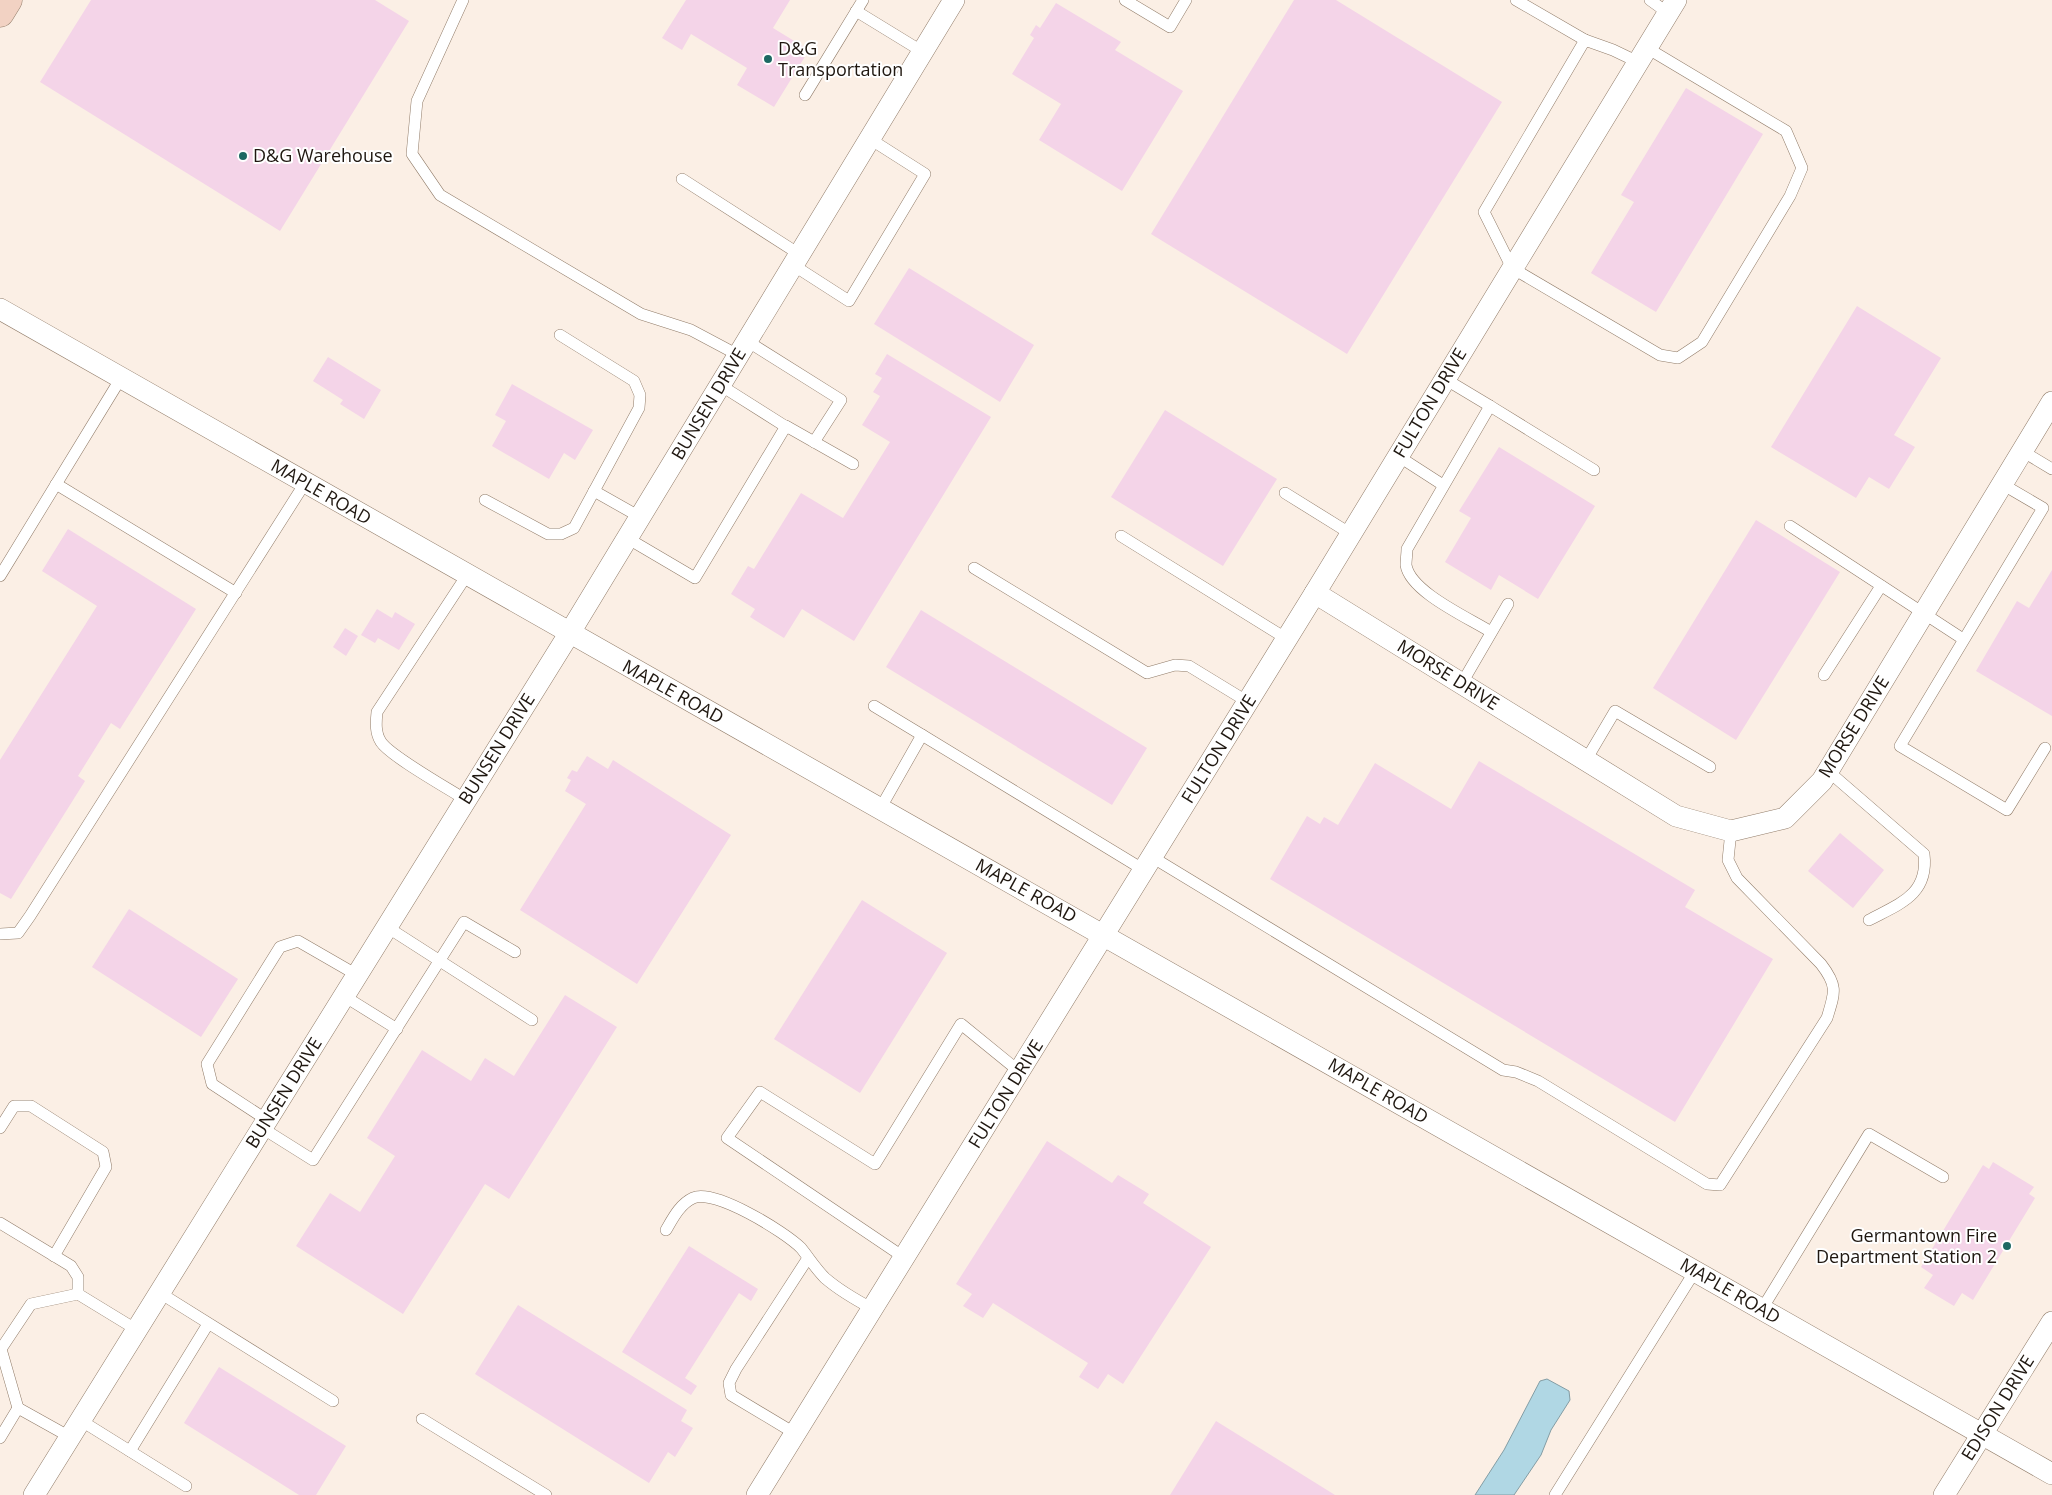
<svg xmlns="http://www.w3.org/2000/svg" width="2052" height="1495" font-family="'Open Sans',sans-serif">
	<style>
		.built { fill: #fbefe5 }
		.water { fill: #b0d7e4; stroke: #849da4 }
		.building { fill: #f4d4e8 }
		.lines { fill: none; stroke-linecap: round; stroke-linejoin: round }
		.lane-casing { stroke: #917c69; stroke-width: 12 }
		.street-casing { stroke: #917c69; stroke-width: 22 }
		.secondary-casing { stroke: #917c69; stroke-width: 29 }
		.lane { stroke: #fff; stroke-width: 11 }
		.street { stroke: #fff; stroke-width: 21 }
		.secondary { stroke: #f2d2c3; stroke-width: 28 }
		.poi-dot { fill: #1d6963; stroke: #fff; stroke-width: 2 }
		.labels { text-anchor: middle; stroke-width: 4; stroke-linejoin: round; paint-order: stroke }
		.poi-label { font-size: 18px; fill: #1f1710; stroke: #fff; text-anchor: start }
		.street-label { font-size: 18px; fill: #1f1710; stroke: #fff }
	</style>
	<rect width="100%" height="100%" fill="#fef9f5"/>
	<rect class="built" x="0" y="0" width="2052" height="1495"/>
	<path class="water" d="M1547 1379 1569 1391 1570 1400 1551 1430 1541 1455 1514 1495H1475L1504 1450 1540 1381Z"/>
	<g class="building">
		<path d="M91 0H375L409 21 280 231 40 82Z"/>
		<path d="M686 0H790L773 28 809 50 774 107 737 85 747 68 691 34 682 50 662 38Z"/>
		<path d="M1294 0H1336L1502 102 1347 354 1151 234Z"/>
		<path d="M1056 3 1121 42 1115 50 1183 91 1122 191 1039 140 1061 104 1012 74 1034 38 1030 35 1036 25 1040 28Z"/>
		<path d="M1686 88 1763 134 1656 312 1591 273 1634 202 1621 195Z"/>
		<path d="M909 268 1034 345 1000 402 874 324Z"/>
		<path d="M1857 306 1941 358 1894 435 1915 447 1889 489 1869 477 1856 498 1771 447Z"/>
		<path d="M887 354 991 417 854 641 802 609 784 638 750 617 755 609 731 594 748 566 754 569 801 493 843 518 890 442 862 425 880 396 873 392 882 378 875 374Z"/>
		<path d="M328 357 381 390 364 419 340 404 343 400 313 381Z"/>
		<path d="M512 384 593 430 575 460 564 453 549 479 492 446 506 421 495 415Z"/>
		<path d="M1165 410 1277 479 1223 566 1111 497Z"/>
		<path d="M1499 447 1595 506 1538 599 1499 575 1491 590 1445 562 1471 518 1459 511Z"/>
		<path d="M1756 520 1840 572 1736 740 1653 688Z"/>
		<path d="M68 529 196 609 120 729 111 723 78 776 85 781 11 899 0 893V760L97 606 42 571Z"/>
		<path d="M2052 570V716L1976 671 2017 601 2029 608Z"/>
		<path d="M377 609 392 618 395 612 415 624 399 650 378 638 375 643 361 635Z"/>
		<path d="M921 610 1147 748 1112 805 886 667Z"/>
		<path d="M345 628 358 636 346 656 333 647Z"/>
		<path d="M587 756 608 769 613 760 731 835 637 984 520 910 586 804 565 791 571 780 567 778 572 770 577 772Z"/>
		<path d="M1479 761 1695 890 1685 907 1773 959 1675 1122 1270 879 1307 816 1320 824 1324 817 1338 825 1375 763 1451 809Z"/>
		<path d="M1840 833 1884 870 1853 908 1808 871Z"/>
		<path d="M862 900 947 953 860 1093 774 1039Z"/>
		<path d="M129 909 238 979 201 1037 92 967Z"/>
		<path d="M565 995 617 1027 509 1199 485 1184 403 1314 296 1246 330 1193 360 1212 395 1156 367 1138 422 1050 471 1081 485 1058 514 1076Z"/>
		<path d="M1047 1141 1112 1183 1118 1175 1149 1194 1143 1203 1211 1247 1123 1384 1108 1374 1098 1389 1079 1377 1088 1363 993 1303 983 1318 963 1306 972 1294 956 1284Z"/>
		<path d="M1993 1162 2034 1187 2029 1194 2035 1198 1973 1300 1962 1293 1954 1306 1924 1288 1933 1275 1921 1267 1983 1165 1989 1169Z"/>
		<path d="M689 1246 758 1289 751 1301 739 1293 685 1378 697 1386 691 1395 622 1352Z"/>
		<path d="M518 1305 687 1410 681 1421 693 1428 675 1457 668 1452 649 1483 475 1374Z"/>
		<path d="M219 1367 346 1446 316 1495H299L184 1423Z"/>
		<path d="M1216 1421 1335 1495H1170Z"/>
	</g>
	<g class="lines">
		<defs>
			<g id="lane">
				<path d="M463 0 417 101 412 154 440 195 641 314 691 330 738 355"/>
				<path d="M1125 0 1170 27 1186 0"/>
				<path d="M1516 0 1585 40"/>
				<path d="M1650 0 1668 13"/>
				<path d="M856 11 923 52"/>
				<path d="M1638 62 1613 50 1585 40 1484 212 1512 268 1660 355 1678 358 1702 342 1790 196 1802 168 1786 131 1647 48"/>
				<path d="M805 95 863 0"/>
				<path d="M682 179 799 254"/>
				<path d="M793 265 849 301 925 174 870 139"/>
				<path d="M747 341 841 400 814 442"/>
				<path d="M1445 379 1490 406"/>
				<path d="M720 385 788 428"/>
				<path d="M2022 451 2052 469"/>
				<path d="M1398 456 1443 485"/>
				<path d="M56 484 236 593"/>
				<path d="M2002 484 2043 508 1900 746 2007 810 2045 748"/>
				<path d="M594 491 640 517"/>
				<path d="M1285 493 1351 534"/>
				<path d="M485 500 548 534H561L574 528 639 408 640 395 634 381 560 335"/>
				<path d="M1790 526 1963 639"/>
				<path d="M1121 536 1287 639"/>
				<path d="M627 538 695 578 786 426 853 464"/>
				<path d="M974 568 1147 673 1175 665 1189 666 1248 702"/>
				<path d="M0 576 121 378"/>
				<path d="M1491 632C1469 618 1410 592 1406 565 1406 560 1407 554 1407 549L1490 406 1594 470"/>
				<path d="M1824 675 1881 586"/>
				<path d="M1462 683 1508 604"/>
				<path d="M874 706 922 735"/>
				<path d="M1586 760 1615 711 1710 767"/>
				<path d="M1828 771 1924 854C1929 895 1899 904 1869 920"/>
				<path d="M466 800C449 789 390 756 381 742 375 733 376 722 377 712L467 575"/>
				<path d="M880 809 922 735 1144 870"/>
				<path d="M1152 857 1503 1070 1516 1072 1538 1081 1707 1184 1720 1185 1827 1018C1835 992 1838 986 1821 964L1737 878 1728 860 1731 831"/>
				<path d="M387 927 532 1020"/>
				<path d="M0 934 18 933 30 916 305 483"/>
				<path d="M344 996 397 1029"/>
				<path d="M267 1120 212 1084 207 1064 280 947 298 941 357 975"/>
				<path d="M0 1128 14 1106H31L103 1152 106 1167 54 1256"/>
				<path d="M262 1128 313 1160 464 922 515 952"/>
				<path d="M0 1223 71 1266 78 1277V1294"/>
				<path d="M666 1230C673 1218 680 1204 693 1198 714 1188 785 1232 801 1248 809 1258 816 1269 825 1278 840 1291 856 1300 873 1309"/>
				<path d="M905 1258 727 1138 760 1092 875 1164 961 1024 1020 1072"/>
				<path d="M160 1293 333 1401"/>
				<path d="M1762 1309 1869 1134 1943 1177"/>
				<path d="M18 1408 1 1349 31 1304 78 1294 137 1330"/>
				<path d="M422 1419 546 1495"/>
				<path d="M80 1420 186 1486"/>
				<path d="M796 1434 731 1395 729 1383 736 1369 808 1258"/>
				<path d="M0 1438 18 1408 70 1437"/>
				<path d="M130 1451 208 1324"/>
				<path d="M1555 1495 1695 1271"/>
			</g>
			<g id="street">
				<path d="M0 309 2052 1474"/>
				<path d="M1315 593 1676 816 1731 831 1785 818 1822 781 2052 402"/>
				<path d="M34 1495 569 634 954 0"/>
				<path d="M757 1495 1315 593 1676 0"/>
				<path d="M1944 1495 2052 1322"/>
			</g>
			<path id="secondary" d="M0 13 8 0"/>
		</defs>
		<use href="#lane" class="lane-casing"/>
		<use href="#street" class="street-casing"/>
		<use href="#secondary" class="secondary-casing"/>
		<use href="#lane" class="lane"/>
		<use href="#street" class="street"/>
		<use href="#secondary" class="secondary"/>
	</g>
	<g class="poi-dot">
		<circle cx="768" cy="59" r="5"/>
		<circle cx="243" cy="156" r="5"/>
		<circle cx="2007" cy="1246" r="5"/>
	</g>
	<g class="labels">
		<g class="poi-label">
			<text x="778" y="55">D&amp;G<tspan x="778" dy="21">Transportation</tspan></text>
			<text x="253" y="162">D&amp;G Warehouse</text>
			<text x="1997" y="1242" text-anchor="end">Germantown Fire<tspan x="1997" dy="21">Department Station 2</tspan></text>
		</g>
		<g class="street-label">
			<text transform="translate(1430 403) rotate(-59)" y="6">FULTON DRIVE</text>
			<text transform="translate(709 404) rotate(-59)" y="6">BUNSEN DRIVE</text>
			<text transform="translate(321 492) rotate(30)" y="6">MAPLE ROAD</text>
			<text transform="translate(1448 675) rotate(32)" y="6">MORSE DRIVE</text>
			<text transform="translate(673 692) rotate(29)" y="6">MAPLE ROAD</text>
			<text transform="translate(1854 727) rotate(-58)" y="6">MORSE DRIVE</text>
			<text transform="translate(497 749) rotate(-58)" y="6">BUNSEN DRIVE</text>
			<text transform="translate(1219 749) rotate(-58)" y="6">FULTON DRIVE</text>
			<text transform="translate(1026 891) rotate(29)" y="6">MAPLE ROAD</text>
			<text transform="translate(1378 1091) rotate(30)" y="6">MAPLE ROAD</text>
			<text transform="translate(284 1093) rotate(-58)" y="6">BUNSEN DRIVE</text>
			<text transform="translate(1006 1094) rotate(-58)" y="6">FULTON DRIVE</text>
			<text transform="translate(1730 1291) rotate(30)" y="6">MAPLE ROAD</text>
			<text transform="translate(1998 1408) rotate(-58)" y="6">EDISON DRIVE</text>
		</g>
	</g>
</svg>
